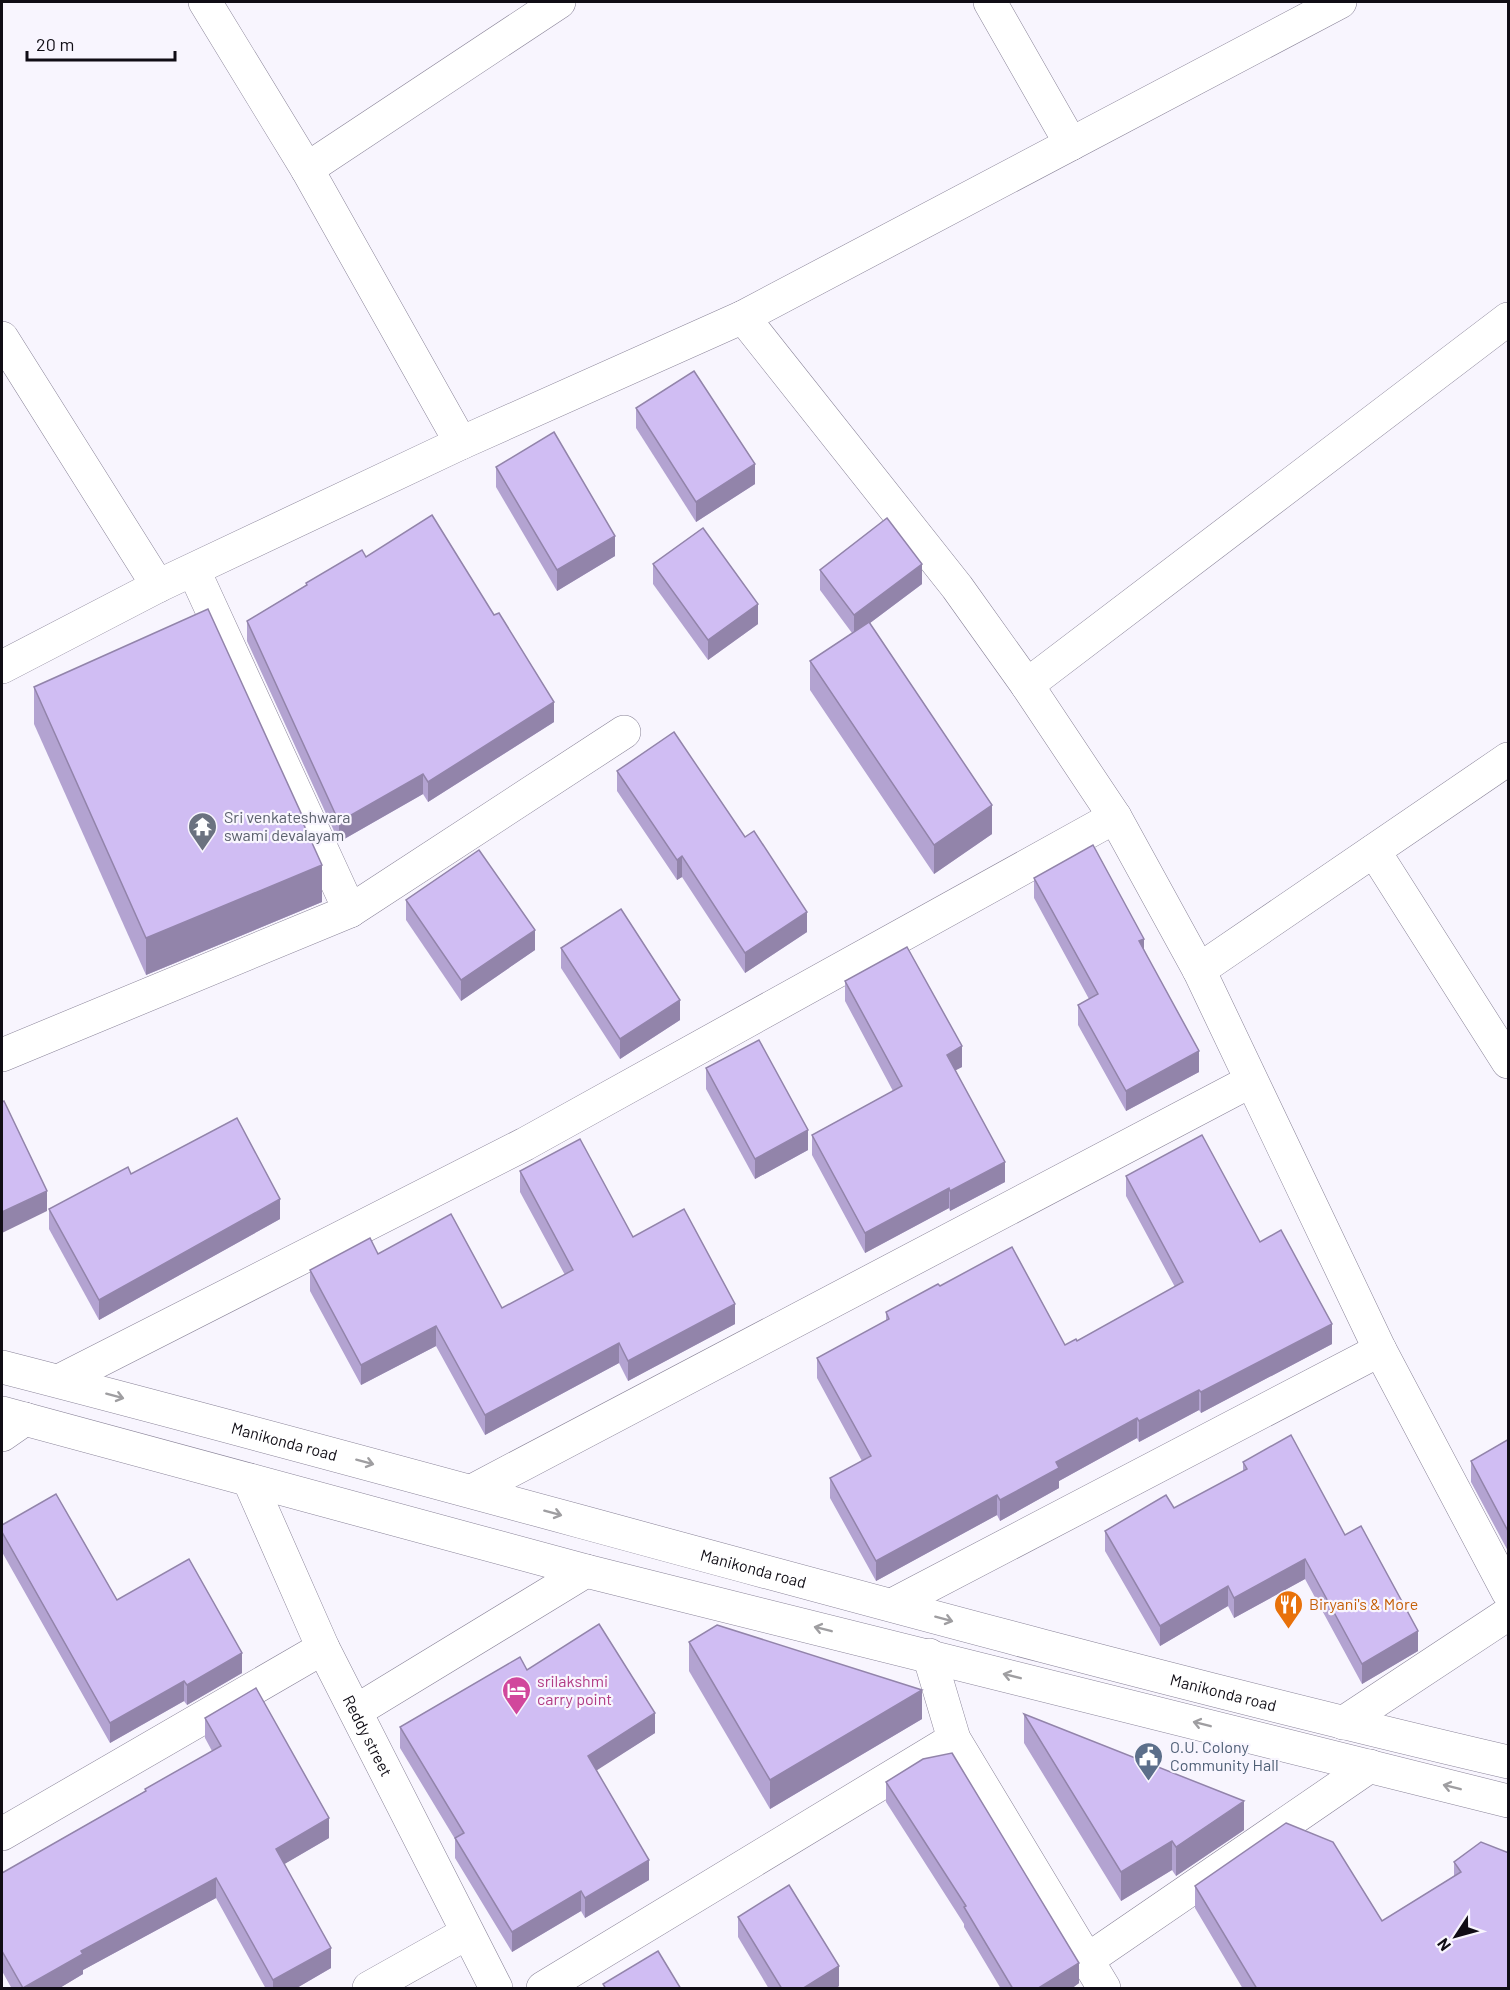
<svg xmlns="http://www.w3.org/2000/svg" width="1510" height="1990" font-family="Barlow,sans-serif">
	<style>
		.lines { fill: none; stroke-linecap: round; stroke-linejoin: round }
		.minor-casing { stroke: #898398; stroke-width: 34 }
		.tertiary-casing { stroke: #898398; stroke-width: 34 }
		.minor { stroke: #fff; stroke-width: 33 }
		.tertiary { stroke: #fff; stroke-width: 33 }
		.wall { fill: #b3a3d1 }
		.shaded-wall { fill: #9284aa }
		.building { fill: #d0bdf3; stroke: #9284aa; stroke-width: 1.5 }
		.oneway { stroke: #9f9ea1 }
		.labels { text-anchor: middle; stroke-width: 4.5; stroke-linejoin: round; paint-order: stroke }
		.worship-label { font-size: 16px; fill: #5b616d; stroke: #f8f5fe; text-anchor: start }
		.street-label { font-size: 16px; fill: #100d15; stroke: #f8f5fe }
		.food-label { font-size: 16px; fill: #c56008; stroke: #f8f5fe; text-anchor: start }
		.hotel-label { font-size: 16px; fill: #b23c85; stroke: #f8f5fe; text-anchor: start }
		.service-label { font-size: 16px; fill: #4e5e75; stroke: #f8f5fe; text-anchor: start }
	</style>
	<rect width="100%" height="100%" fill="#f8f5fe"/>
	<g class="lines">
		<defs>
			<g id="minor">
				<path d="M205 2 307 169 461 443"/>
				<path d="M990 2 1071 144"/>
				<path d="M307 169 559 2"/>
				<path d="M743 317 957 587 1027 685 1115 817 1199 970 1380 1350 1508 1592"/>
				<path d="M2 338 158 586"/>
				<path d="M194 571 350 911"/>
				<path d="M2 667 158 586 461 443 743 317 1340 2"/>
				<path d="M1027 685 1508 319"/>
				<path d="M1374 851 1508 1062"/>
				<path d="M1199 970 1508 759"/>
				<path d="M2 1055 350 911 624 732"/>
				<path d="M59 1381 525 1144 1115 817"/>
				<path d="M2 1435 25 1419"/>
				<path id="s1" d="M249 1480 323 1648 496 1988"/>
				<path d="M472 1491 1251 1081"/>
				<path d="M892 1605 1380 1350"/>
				<path d="M929 1655 954 1739 1104 1988"/>
				<path d="M356 1711 586 1571"/>
				<path d="M1343 1723 1508 1614"/>
				<path d="M2 1834 323 1648"/>
				<path d="M1087 1960 1370 1766"/>
				<path d="M369 1988 467 1933"/>
				<path d="M543 1988 954 1739"/>
			</g>
			<g id="tertiary">
				<path id="s2" d="M2 1367C504 1496 1003 1644 1508 1762"/>
				<path d="M2 1413 586 1571 1508 1801"/>
			</g>
		</defs>
		<use href="#minor" class="minor-casing"/>
		<use href="#tertiary" class="tertiary-casing"/>
		<use href="#minor" class="minor"/>
		<use href="#tertiary" class="tertiary"/>
	</g>
	<g class="wall">
		<path d="M636 408 755 484 696 522 636 428Z"/>
		<path d="M496 467 615 556 557 591 496 487Z"/>
		<path d="M366 557 554 722 428 802 423 794 339 842 247 641V621L306 585V583Z"/>
		<path d="M653 564 758 624 708 660 653 584Z"/>
		<path d="M820 570 922 584 870 623 992 834 934 874 810 690V661L852 633 820 590Z"/>
		<path d="M34 687 306 830 322 902 146 975 34 724Z"/>
		<path d="M617 771 745 837 807 932 745 973 682 877 677 880 617 791Z"/>
		<path d="M1034 878 1144 949 1199 1072 1126 1111 1078 1025V1005L1089 999 1034 898Z"/>
		<path d="M406 900 535 950 461 1001 406 920Z"/>
		<path d="M561 948 680 1020 620 1059 561 968Z"/>
		<path d="M845 981 962 1067 955 1070 1005 1182 950 1211 949 1208 865 1253 812 1155V1135L893 1091 845 1001Z"/>
		<path d="M706 1068 808 1150 755 1179 706 1089Z"/>
		<path d="M520 1171 633 1237 735 1324 628 1381 619 1363 485 1435 436 1346 361 1385 310 1291V1270L378 1254 502 1308 565 1275 520 1192Z"/>
		<path d="M1126 1176 1260 1242 1332 1344 1201 1413 1199 1410 1139 1442 1137 1438 1059 1481V1488L1000 1521 997 1515 876 1581 830 1498V1478L862 1461 817 1378V1358L886 1321V1312L940 1286 1065 1345 1077 1341 1175 1287 1126 1196Z"/>
		<path d="M49 1209 280 1219 99 1320 49 1229Z"/>
		<path d="M1509 1439V1553L1471 1482V1461Z"/>
		<path d="M1243 1462 1345 1535 1418 1651 1362 1684 1305 1579 1234 1618 1228 1606 1160 1646 1105 1551V1531L1174 1508 1243 1471Z"/>
		<path d="M2 1525 117 1600 242 1673 187 1705 184 1701 110 1743 2 1552Z"/>
		<path d="M689 1642 922 1719 770 1809 689 1671Z"/>
		<path d="M527 1670 655 1733 596 1770 649 1880 585 1918 581 1911 512 1952 455 1858V1839L400 1748V1727Z"/>
		<path d="M1024 1714 1244 1830 1176 1876 1172 1870 1121 1901 1024 1743Z"/>
		<path d="M205 1718 329 1838 284 1864 331 1968 295 1989H266L216 1898 83 1970V1974L58 1989H12L2 1971V1873L145 1791V1789L212 1751 205 1738Z"/>
		<path d="M886 1782 1079 1983 1071 1989H1001L964 1927V1924L886 1802Z"/>
		<path d="M1481 1842 1509 1989H1243L1195 1908V1886L1382 1921 1454 1876V1862Z"/>
		<path d="M738 1917 839 1986 835 1989H769L738 1937Z"/>
	</g>
	<g class="shaded-wall">
		<path d="M755 464V484L696 522V502Z"/>
		<path d="M615 536V556L557 591V570Z"/>
		<path d="M922 564V584L854 635V615Z"/>
		<path d="M758 604V624L708 660V640Z"/>
		<path d="M554 702V722L428 802V782Z"/>
		<path d="M423 774V794L339 842V822Z"/>
		<path d="M992 805V834L934 874V845Z"/>
		<path d="M682 856V877L677 880V860Z"/>
		<path d="M322 865V902L146 975V938Z"/>
		<path d="M807 912V932L745 973V953Z"/>
		<path d="M535 930V950L461 1001V980Z"/>
		<path d="M1144 939V959L1139 941Z"/>
		<path d="M680 1000V1020L620 1059V1039Z"/>
		<path d="M962 1046V1067L947 1075V1055Z"/>
		<path d="M1199 1051V1072L1126 1111V1091Z"/>
		<path d="M808 1130V1150L755 1179V1159Z"/>
		<path d="M1005 1162V1182L950 1211V1191Z"/>
		<path d="M949 1188V1208L865 1253V1233Z"/>
		<path d="M47 1191V1211L2 1233V1212Z"/>
		<path d="M280 1199V1219L99 1320V1300Z"/>
		<path d="M735 1304V1324L628 1381V1361Z"/>
		<path d="M1332 1324V1344L1201 1413V1392Z"/>
		<path d="M436 1326V1346L361 1385V1365Z"/>
		<path d="M619 1343V1363L485 1435V1415Z"/>
		<path d="M1199 1390V1410L1139 1442V1421Z"/>
		<path d="M1137 1418V1438L1059 1481V1488L1000 1521V1500L1056 1462Z"/>
		<path d="M997 1495V1515L876 1581V1561Z"/>
		<path d="M1305 1559V1579L1234 1618V1598Z"/>
		<path d="M1228 1586V1606L1160 1646V1626Z"/>
		<path d="M1418 1631V1651L1362 1684V1664Z"/>
		<path d="M242 1653V1673L187 1705V1685Z"/>
		<path d="M184 1681V1701L110 1743V1723Z"/>
		<path d="M922 1690V1719L770 1809V1780Z"/>
		<path d="M655 1713V1733L588 1776V1756Z"/>
		<path d="M1244 1801V1830L1176 1876V1847Z"/>
		<path d="M329 1818V1838L276 1869V1849Z"/>
		<path d="M1172 1841V1870L1121 1901V1872Z"/>
		<path d="M649 1860V1880L585 1918V1898Z"/>
		<path d="M216 1878V1898L83 1970V1974L58 1989H23L81 1951Z"/>
		<path d="M581 1891V1911L512 1952V1932Z"/>
		<path d="M331 1948V1968L295 1989H273V1980Z"/>
		<path d="M1079 1963V1983L1071 1989H1037Z"/>
		<path d="M839 1966V1986L835 1989H802Z"/>
	</g>
	<g class="building">
		<path d="M694 371 755 464 696 502 636 408Z"/>
		<path d="M554 432 615 536 557 570 496 467Z"/>
		<path d="M432 515 494 615 499 613 554 702 428 782 423 774 339 822 247 621 307 585 306 583 362 550 366 557Z"/>
		<path d="M887 518 922 564 854 615 820 570Z"/>
		<path d="M703 528 758 604 708 640 653 564Z"/>
		<path d="M208 609 306 824 304 825 322 865 146 938 34 687Z"/>
		<path d="M869 622 992 805 934 845 810 661Z"/>
		<path d="M674 732 745 837 754 831 807 912 745 953 682 856 677 860 617 771Z"/>
		<path d="M1093 845 1144 939 1139 941 1199 1051 1126 1091 1078 1005 1098 994 1034 878Z"/>
		<path d="M479 850 535 930 461 980 406 900Z"/>
		<path d="M621 909 680 1000 620 1039 561 948Z"/>
		<path d="M907 947 962 1046 947 1055 1005 1162 950 1191 949 1188 865 1233 812 1135 902 1086 845 981Z"/>
		<path d="M759 1040 808 1130 755 1159 706 1068Z"/>
		<path d="M4 1101 47 1191 2 1212V1102Z"/>
		<path d="M237 1118 280 1199 99 1300 49 1209 128 1167 131 1174Z"/>
		<path d="M1202 1135 1260 1242 1281 1230 1332 1324 1201 1392 1199 1390 1139 1421 1137 1418 1056 1462 1059 1468 1000 1500 997 1495 876 1561 830 1478 871 1456 817 1358 889 1319 886 1312 938 1284 940 1286 1012 1247 1065 1345 1076 1339 1077 1341 1183 1282 1126 1176Z"/>
		<path d="M580 1139 633 1237 684 1209 735 1304 628 1361 619 1343 485 1415 436 1326 361 1365 310 1270 370 1238 378 1254 451 1214 502 1308 573 1270 520 1171Z"/>
		<path d="M1291 1435 1345 1535 1361 1526 1418 1631 1362 1664 1305 1559 1234 1598 1228 1586 1160 1626 1105 1531 1166 1495 1174 1508 1247 1469 1243 1462Z"/>
		<path d="M1509 1439V1533L1471 1461Z"/>
		<path d="M56 1494 117 1600 189 1559 242 1653 187 1685 184 1681 110 1723 2 1532V1525Z"/>
		<path d="M599 1624 655 1713 588 1756 649 1860 585 1898 581 1891 512 1932 455 1838 464 1833 400 1727 520 1657 527 1670Z"/>
		<path d="M717 1625 922 1690 770 1780 689 1642Z"/>
		<path d="M256 1688 329 1818 276 1849 331 1948 273 1980 216 1878 81 1951 83 1954 23 1988 2 1951V1873L146 1791 145 1789 221 1746 205 1718Z"/>
		<path d="M1024 1714 1244 1801 1176 1847 1172 1841 1121 1872Z"/>
		<path d="M952 1753 1079 1963 1037 1989H1013L964 1907 966 1906 886 1782 923 1759Z"/>
		<path d="M1286 1823 1333 1842 1382 1921 1461 1872 1454 1862 1481 1842 1509 1853V1989H1257L1195 1886Z"/>
		<path d="M789 1885 839 1966 802 1989H782L738 1917Z"/>
		<path d="M658 1951 681 1989H606L603 1984Z"/>
	</g>
	<defs><path id="oneway-shaft" d="M-6 0H5M1.5-3L5.5 0L1.5 3" fill="none" stroke-width="1.6" stroke-linecap="round" stroke-linejoin="round" transform="scale(1.5)"/></defs>
	<g class="oneway">
		<use href="#oneway-shaft" transform="translate(115 1396) rotate(15)"/>
		<use href="#oneway-shaft" transform="translate(365 1462) rotate(15)"/>
		<use href="#oneway-shaft" transform="translate(553 1513) rotate(15)"/>
		<use href="#oneway-shaft" transform="translate(944 1619) rotate(15)"/>
		<use href="#oneway-shaft" transform="translate(823 1629) rotate(-166)"/>
		<use href="#oneway-shaft" transform="translate(1012 1676) rotate(-166)"/>
		<use href="#oneway-shaft" transform="translate(1202 1724) rotate(-166)"/>
		<use href="#oneway-shaft" transform="translate(1452 1787) rotate(-166)"/>
	</g>
	<defs>
		<symbol id="temple-pin" viewBox="-11 -11 22 30"><path d="M0 17L-7.5 6A9.5 9.5 0 1 1 7.5 6Z" fill="#6b7280" stroke="#f8f5fe"/><path d="M0-6L5-2H3V0L6.5 2.5H4V6H1.5V3h-3V6H-4V2.5H-6.5L-3 0V-2H-5Z" fill="#fff"/></symbol>
		<symbol id="restaurant-pin" viewBox="-11 -11 22 30"><path d="M0 17L-7.5 6A9.5 9.5 0 1 1 7.5 6Z" fill="#e8710a" stroke="#f8f5fe"/><path d="M-5-6h1v4h1v-4h1v4h1v-4h1v5L-1.5 .5V6h-2V.5L-5-1ZM5-6V6H3V1.5H1.5Q1.5-4 5-6Z" fill="#fff"/></symbol>
		<symbol id="hotel-pin" viewBox="-11 -11 22 30"><path d="M0 17L-7.5 6A9.5 9.5 0 1 1 7.5 6Z" fill="#d1479c" stroke="#f8f5fe"/><path d="M-6-4.5h1.5V1H6V5H4.5V3h-9V5H-6ZM-4 0a1.8 1.8 0 1 1 3.6 0ZM.5 0V-2.5h3Q6-2.5 6 0Z" fill="#fff"/></symbol>
		<symbol id="civic-pin" viewBox="-11 -11 22 30"><path d="M0 17L-7.5 6A9.5 9.5 0 1 1 7.5 6Z" fill="#5c6f8a" stroke="#f8f5fe"/><path d="M-.6-6.5H3V-4.5H.6V-3L4-1V1h2V6H-6V1h2V-1L-.6-3ZM-1.2 2.5V6h2.4V2.5Z" fill="#fff"/></symbol>
	</defs>
	<g fill-rule="evenodd">
		<use href="#temple-pin" x="186" y="810" width="33" height="45"/>
		<use href="#restaurant-pin" x="1272" y="1588" width="33" height="45"/>
		<use href="#hotel-pin" x="500" y="1674" width="33" height="45"/>
		<use href="#civic-pin" x="1132" y="1740" width="33" height="45"/>
	</g>
	<g class="labels">
		<g class="worship-label">
			<text x="224" y="823">Sri venkateshwara<tspan x="224" dy="18">swami devalayam</tspan></text>
		</g>
		<g class="street-label">
			<text dy="6" stroke="none"><textPath href="#s2" startOffset="292">Manikonda road</textPath></text>
			<text dy="6" stroke="none"><textPath href="#s2" startOffset="778">Manikonda road</textPath></text>
			<text dy="6" stroke="none"><textPath href="#s2" startOffset="1264">Manikonda road</textPath></text>
			<text dy="6" stroke="none"><textPath href="#s1" startOffset="282">Reddy street</textPath></text>
		</g>
		<g class="food-label">
			<text x="1309" y="1610">Biryani's &amp; More</text>
		</g>
		<g class="hotel-label">
			<text x="537" y="1687">srilakshmi<tspan x="537" dy="18">carry point</tspan></text>
		</g>
		<g class="service-label">
			<text x="1170" y="1753">O.U. Colony<tspan x="1170" dy="18">Community Hall</tspan></text>
		</g>
	</g>
	<rect width="1510" height="1990" fill="none" stroke="#100d15" stroke-width="6"/>
	<g transform="translate(1456 1936) rotate(234)" stroke="#f8f5fe" stroke-width="4.5" paint-order="stroke">
	<path d="M0-4.5L10 22L0 15L-10 22Z" fill="#100d15"/>
	<text y="-9" font-size="16" font-weight="bold" text-anchor="middle" fill="#100d15">N</text>
	</g>
	<path d="M27 51v9h148v-9" fill="none" stroke="#100d15" stroke-width="3"/>
	<text x="36" y="51" font-size="18" fill="#100d15" stroke="#f8f5fe" stroke-width="4.5" paint-order="stroke">20 m</text>
</svg>
